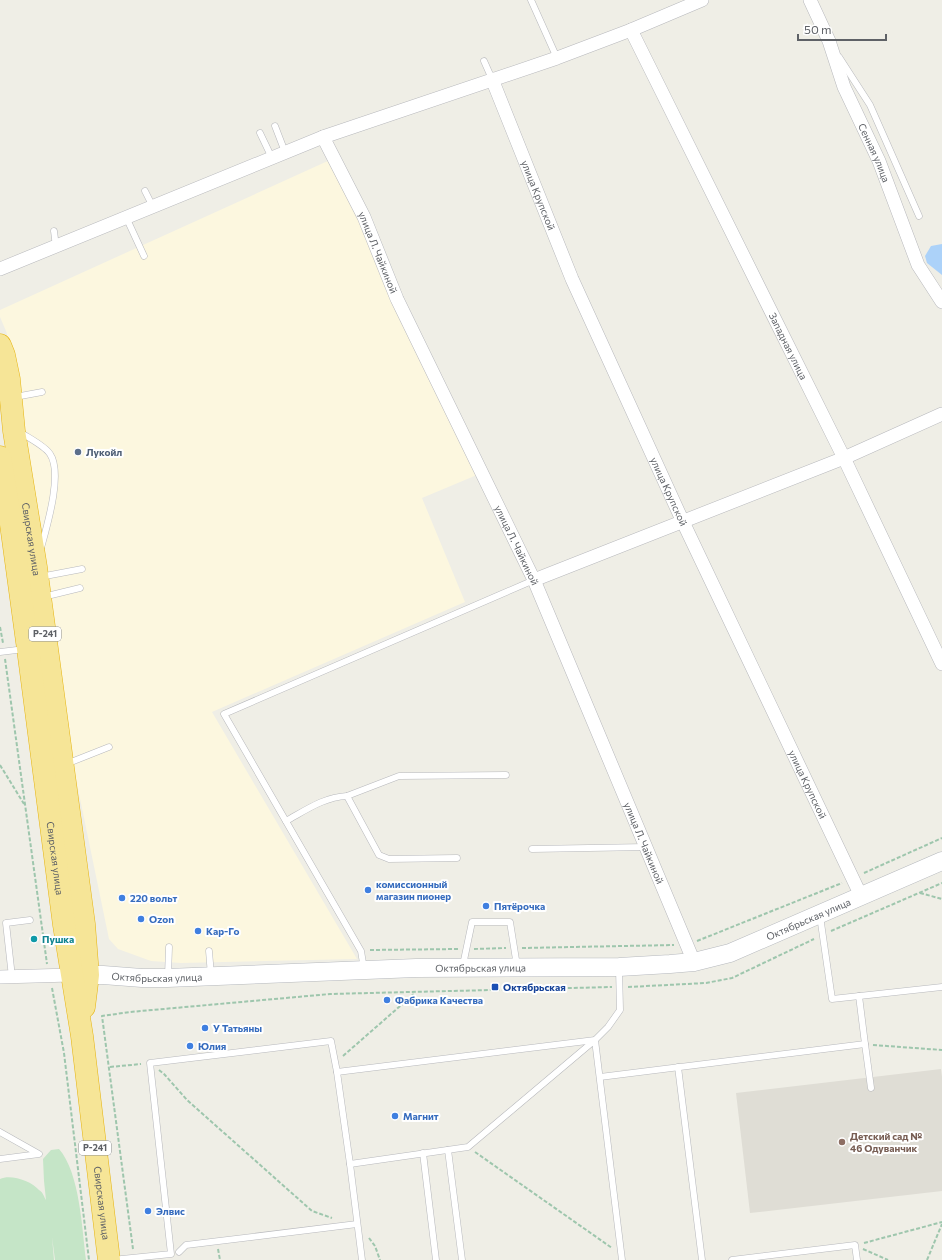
<svg xmlns="http://www.w3.org/2000/svg" width="942" height="1260" font-family="Commissioner,sans-serif">
	<style>
		.commercial { fill: #fcf7df }
		.education { fill: #dfddd5 }
		.green { fill: #c5e5c7 }
		.water { fill: #acd2f9 }
		.lines { fill: none; stroke-linecap: round; stroke-linejoin: round }
		.lane-casing { stroke: #b7b8bc; stroke-width: 7 }
		.street-casing { stroke: #b7b8bc; stroke-width: 14 }
		.secondary-casing { stroke: #b5b8bd; stroke-width: 19 }
		.highway-casing { stroke: #e6b410; stroke-width: 23 }
		.path { stroke: #9ec6ad; stroke-width: 2; stroke-dasharray: 4 2; stroke-linecap: butt }
		.lane { stroke: #fff; stroke-width: 6 }
		.street { stroke: #fff; stroke-width: 13 }
		.secondary { stroke: #fff; stroke-width: 18 }
		.highway { stroke: #f6e597; stroke-width: 22 }
		.service-dot { fill: #5c6f8a; stroke: #fff; stroke-width: 1.5 }
		.shop-dot { fill: #3f7fe0; stroke: #fff; stroke-width: 1.5 }
		.culture-dot { fill: #0f9aa8; stroke: #fff; stroke-width: 1.5 }
		.transit-dot { fill: #1a4fb4; stroke: #fff; stroke-width: 1.5 }
		.education-dot { fill: #8d6e63; stroke: #fff; stroke-width: 1.5 }
		.labels { text-anchor: middle; stroke-width: 4; stroke-linejoin: round; paint-order: stroke }
		.shield { fill: #fff; stroke: #8e9094; stroke-width: 1 }
		.shield-label { font-size: 9px; font-weight: bold; fill: #5e6166 }
		.street-label { font-size: 10px; fill: #5e6166; stroke: #fff }
		.service-label { font-size: 10px; font-weight: bold; fill: #4e5e75; stroke: #fff; text-anchor: start }
		.shop-label { font-size: 10px; font-weight: bold; fill: #366cbe; stroke: #fff; text-anchor: start }
		.culture-label { font-size: 10px; font-weight: bold; fill: #0d838f; stroke: #fff; text-anchor: start }
		.transit-label { font-size: 10px; font-weight: bold; fill: #164399; stroke: #fff; text-anchor: start }
		.education-label { font-size: 10px; font-weight: bold; fill: #785e54; stroke: #fff; text-anchor: start }
	</style>
	<rect width="100%" height="100%" fill="#efeee6"/>
	<path class="commercial" d="M330 160 484 472 422 498 465 602 212 712 357 959 181 963 151 961 118 949 109 939 71 755 13 356 6 331 0 317V310Z"/>
	<path class="education" d="M941 1069 942 1077V1191L750 1213 736 1093Z"/>
	<path class="green" d="M59 1149C80 1173 82 1229 86 1260H55L52 1237 54 1260H0V1179C11 1174 31 1181 39 1190 43 1192 44 1197 46 1200L44 1181 43 1159 51 1150Z"/>
	<path class="water" d="M942 244V275L927 263 925 256 931 246Z"/>
	<g class="lines">
		<defs>
			<g id="lane">
				<path d="M531 0 557 58"/>
				<path d="M839 57 870 105 919 216"/>
				<path d="M484 61 492 79"/>
				<path d="M275 126 285 152"/>
				<path d="M260 133 272 158"/>
				<path d="M145 191 153 207"/>
				<path d="M126 217 144 256"/>
				<path d="M54 231 56 247"/>
				<path d="M15 397 42 392"/>
				<path d="M19 432 23 434C31 439 46 447 50 454 63 473 47 526 41 548"/>
				<path d="M40 577 82 569"/>
				<path d="M43 597 80 588"/>
				<path d="M0 652 25 649"/>
				<path d="M66 764 109 747"/>
				<path d="M347 796 379 855 389 859 457 858"/>
				<path d="M286 821C306 810 324 797 347 796L399 776 506 775"/>
				<path d="M532 849 646 847"/>
				<path d="M820 916 832 999 942 987"/>
				<path d="M209 951 211 975"/>
				<path d="M463 965 472 922H510L517 966"/>
				<path d="M364 969 361 951 224 714 534 580"/>
				<path d="M168 976 169 947"/>
				<path d="M12 977 6 923 30 920"/>
				<path d="M865 1044 871 1088"/>
				<path d="M678 1067 702 1260"/>
				<path d="M337 1072 350 1164 362 1260"/>
				<path d="M600 1077 865 1044 859 996"/>
				<path d="M0 1132 39 1154 0 1159"/>
				<path d="M448 1150 462 1260"/>
				<path d="M423 1153 436 1260"/>
				<path d="M350 1164 468 1147 595 1040 622 1260"/>
				<path d="M179 1252 186 1245 357 1224"/>
				<path d="M112 1260 171 1254 150 1063 331 1041 337 1072 595 1040 608 1027 620 1010 619 968"/>
				<path d="M732 1260 855 1245 857 1260"/>
			</g>
			<g id="street">
				<path id="s1" d="M810 0 829 41 844 87 879 161 918 265 942 302"/>
				<path id="s2" d="M631 30 844 458 942 664"/>
				<path id="s3" d="M492 79 572 279 683 522 861 896"/>
				<path id="s4" d="M323 137 364 217 397 299 534 580 694 962"/>
				<path d="M0 269 323 137 557 58 631 30 702 0"/>
				<path d="M534 580 844 458 942 414"/>
				<path d="M0 977 71 975"/>
			</g>
			<g id="secondary">
				<path id="s5" d="M76 975H103L142 978H167L416 968 619 967 670 964 694 962 730 953 942 861"/>
			</g>
			<g id="highway">
				<path id="s6" d="M0 345 4 355 9 379 14 431 36 567 84 924 88 975 84 1007"/>
				<path id="s7" d="M0 457 10 517 28 649 64 925 82 1036 109 1260"/>
			</g>
		</defs>
		<use href="#lane" class="lane-casing"/>
		<use href="#street" class="street-casing"/>
		<use href="#secondary" class="secondary-casing"/>
		<use href="#highway" class="highway-casing"/>
		<g class="path">
			<path d="M0 627 3 643"/>
			<path d="M5 659 47 964"/>
			<path d="M0 765 24 804"/>
			<path d="M864 873 942 838"/>
			<path d="M920 893 942 899"/>
			<path d="M831 931 942 883"/>
			<path d="M697 941 842 883"/>
			<path d="M522 948 674 945"/>
			<path d="M474 949 506 948"/>
			<path d="M370 950 458 949"/>
			<path d="M628 987 706 983 732 978 814 939"/>
			<path d="M52 988 64 1053 89 1260"/>
			<path d="M873 1045 942 1050"/>
			<path d="M343 1056 415 993"/>
			<path d="M110 1067 141 1064"/>
			<path d="M159 1070 164 1074 187 1100 312 1211 332 1218"/>
			<path d="M475 1152 612 1248"/>
			<path d="M369 1238 375 1246 380 1260"/>
			<path d="M864 1243 942 1222"/>
			<path d="M133 1249 102 1016 130 1012 330 994 612 987"/>
			<path d="M218 1249 220 1260"/>
			<path d="M863 1249 888 1260"/>
			<path d="M927 1260 942 1224"/>
		</g>
		<use href="#lane" class="lane"/>
		<use href="#street" class="street"/>
		<use href="#secondary" class="secondary"/>
		<use href="#highway" class="highway"/>
	</g>
	<circle class="service-dot" cx="78" cy="452" r="4"/>
	<g class="shop-dot">
		<circle cx="368" cy="890" r="4"/>
		<circle cx="122" cy="898" r="4"/>
		<circle cx="486" cy="906" r="4"/>
		<circle cx="141" cy="919" r="4"/>
		<circle cx="198" cy="931" r="4"/>
		<circle cx="387" cy="1000" r="4"/>
		<circle cx="205" cy="1028" r="4"/>
		<circle cx="190" cy="1046" r="4"/>
		<circle cx="395" cy="1116" r="4"/>
		<circle cx="148" cy="1211" r="4"/>
	</g>
	<circle class="culture-dot" cx="34" cy="939" r="4"/>
	<rect class="transit-dot" x="491" y="983" width="8" height="8" rx="2"/>
	<circle class="education-dot" cx="842" cy="1142" r="4"/>
	<g class="labels">
		<g class="shield">
			<rect x="29" y="627" width="32" height="14" rx="3"/>
			<rect x="79" y="1141" width="32" height="14" rx="3"/>
		</g>
		<g class="shield-label">
			<text x="45" y="637">Р-241</text>
			<text x="95" y="1151">Р-241</text>
		</g>
		<g class="street-label">
			<text dy="4" stroke="none"><textPath href="#s1" startOffset="166">Сенная улица</textPath></text>
			<text dy="4" stroke="none"><textPath href="#s3" startOffset="125">улица Крупской</textPath></text>
			<text dy="4" stroke="none"><textPath href="#s4" startOffset="128">улица Л. Чайкиной</textPath></text>
			<text dy="4" stroke="none"><textPath href="#s2" startOffset="353">Западная улица</textPath></text>
			<text dy="4" stroke="none"><textPath href="#s3" startOffset="449">улица Крупской</textPath></text>
			<text dy="4" stroke="none"><textPath href="#s6" startOffset="197">Свирская улица</textPath></text>
			<text dy="4" stroke="none"><textPath href="#s4" startOffset="452">улица Л. Чайкиной</textPath></text>
			<text dy="4" stroke="none"><textPath href="#s3" startOffset="773">улица Крупской</textPath></text>
			<text dy="4" stroke="none"><textPath href="#s4" startOffset="776">улица Л. Чайкиной</textPath></text>
			<text dy="4" stroke="none"><textPath href="#s7" startOffset="405">Свирская улица</textPath></text>
			<text dy="4" stroke="none"><textPath href="#s5" startOffset="741">Октябрьская улица</textPath></text>
			<text dy="4" stroke="none"><textPath href="#s5" startOffset="405">Октябрьская улица</textPath></text>
			<text dy="4" stroke="none"><textPath href="#s5" startOffset="81">Октябрьская улица</textPath></text>
			<text dy="4" stroke="none"><textPath href="#s7" startOffset="753">Свирская улица</textPath></text>
		</g>
		<g class="service-label">
			<text x="86" y="456">Лукойл</text>
		</g>
		<g class="shop-label">
			<text x="376" y="888">комиссионный<tspan x="376" dy="12">магазин пионер</tspan></text>
			<text x="130" y="902">220 вольт</text>
			<text x="494" y="910">Пятёрочка</text>
			<text x="149" y="923">Ozon</text>
			<text x="206" y="935">Кар-Го</text>
			<text x="395" y="1004">Фабрика Качества</text>
			<text x="213" y="1032">У Татьяны</text>
			<text x="198" y="1050">Юлия</text>
			<text x="403" y="1120">Магнит</text>
			<text x="156" y="1215">Элвис</text>
		</g>
		<g class="culture-label">
			<text x="42" y="943">Пушка</text>
		</g>
		<g class="transit-label">
			<text x="503" y="991">Октябрьская</text>
		</g>
		<g class="education-label">
			<text x="850" y="1140">Детский сад №<tspan x="850" dy="12">46 Одуванчик</tspan></text>
		</g>
	</g>
	<path d="M798 34v6h88v-6" fill="none" stroke="#5e6166" stroke-width="2"/>
	<text x="804" y="34" font-size="12" fill="#5e6166" stroke="#ffffff" stroke-width="3" paint-order="stroke">50 m</text>
</svg>
